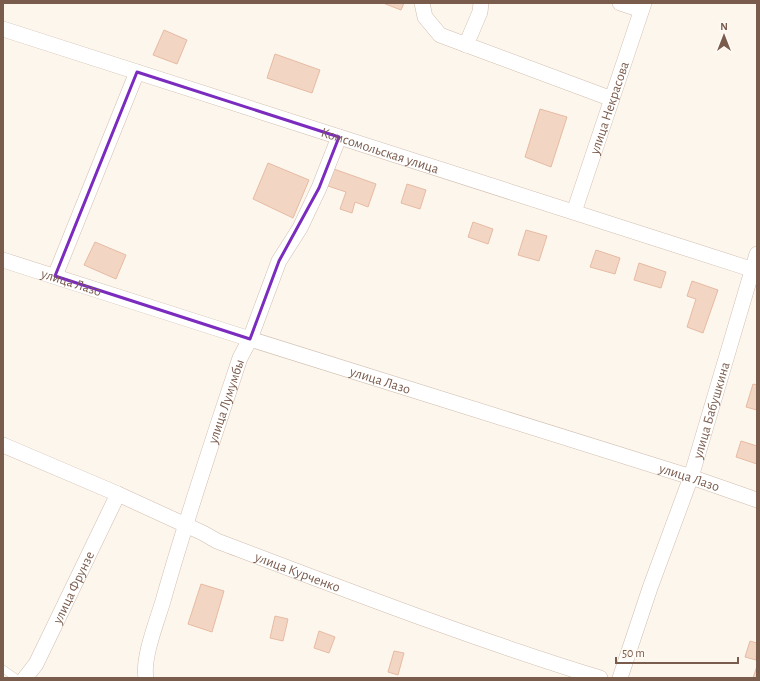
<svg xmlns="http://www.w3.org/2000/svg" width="760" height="681" font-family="'Alegreya Sans',sans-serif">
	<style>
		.building { fill: #f3d5c3; stroke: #e6bba3 }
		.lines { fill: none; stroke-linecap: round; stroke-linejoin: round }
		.service-casing { stroke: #d1beb0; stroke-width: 8 }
		.minor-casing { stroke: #d1beb0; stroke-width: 16 }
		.service { stroke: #fff; stroke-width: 7 }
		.minor { stroke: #fff; stroke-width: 15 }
		.marked { fill: none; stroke: #7b2cbf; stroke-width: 3; stroke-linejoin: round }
		.labels { text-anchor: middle; stroke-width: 3.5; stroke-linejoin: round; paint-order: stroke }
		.street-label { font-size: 14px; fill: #7a5c4d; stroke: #fffaf3 }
	</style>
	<rect width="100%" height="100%" fill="#fdf6ec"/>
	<g class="building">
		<path d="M383 3H404L401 10Z"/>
		<path d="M164 30 187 40 177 64 153 55Z"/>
		<path d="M275 54 320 70 312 93 267 78Z"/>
		<path d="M540 109 567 117 551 167 525 157Z"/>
		<path d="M268 163 309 180 293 218 253 199Z"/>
		<path d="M334 169 376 184 368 207 355 202 352 213 340 209 346 192 328 186Z"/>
		<path d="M407 184 426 190 420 209 401 203Z"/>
		<path d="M473 222 493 229 488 244 468 237Z"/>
		<path d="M526 230 547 236 539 261 518 255Z"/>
		<path d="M95 242 126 255 116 279 84 265Z"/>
		<path d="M596 250 620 258 615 274 590 267Z"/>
		<path d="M639 263 666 272 661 288 634 280Z"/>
		<path d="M692 281 718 290 703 333 687 327 696 299 687 296Z"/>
		<path d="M753 384 757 385V410L746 407Z"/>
		<path d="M741 441 757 446V464L736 457Z"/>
		<path d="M201 584 224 591 212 632 188 624Z"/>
		<path d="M275 616 288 619 283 641 270 638Z"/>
		<path d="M319 631 335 637 329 653 314 648Z"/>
		<path d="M750 641 757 643 756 660 745 657Z"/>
		<path d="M394 651 404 653 398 675 388 672Z"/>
		<path d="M757 666V678H753Z"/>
	</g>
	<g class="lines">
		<defs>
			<path id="service" d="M3 669 16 678"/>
			<g id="minor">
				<path d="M422 3 425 17 440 35 612 99"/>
				<path d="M620 3 641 10"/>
				<path id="s1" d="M3 29 757 271"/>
				<path d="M466 45 480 12 481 3"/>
				<path id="s2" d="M574 212 644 3"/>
				<path id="s3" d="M3 260 250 339 691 477 757 500"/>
				<path d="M55 276 137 72"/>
				<path id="s4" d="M3 445 118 494 203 533 217 541C344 589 470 638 600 678"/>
				<path id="s5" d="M25 678 36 664 118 494"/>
				<path id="s6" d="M146 678C142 659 157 621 163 601 186 519 213 439 240 358L250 339 279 261 300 228 319 188 339 137"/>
				<path id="s7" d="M620 678 650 588 691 477 757 254"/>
			</g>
		</defs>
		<use href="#service" class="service-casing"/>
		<use href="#minor" class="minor-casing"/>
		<use href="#service" class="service"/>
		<use href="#minor" class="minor"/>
	</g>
	<path class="marked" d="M137 72 339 137 319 188 279 261 250 339 55 276Z"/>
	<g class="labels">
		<g class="street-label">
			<text dy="5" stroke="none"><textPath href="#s2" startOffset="110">улица Некрасова</textPath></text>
			<text dy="5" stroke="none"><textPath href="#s1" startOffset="396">Комсомольская улица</textPath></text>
			<text dy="5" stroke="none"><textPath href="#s3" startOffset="72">улица Лазо</textPath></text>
			<text dy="5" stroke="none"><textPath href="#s3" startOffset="396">улица Лазо</textPath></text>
			<text dy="5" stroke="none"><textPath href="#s6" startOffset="289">улица Лумумбы</textPath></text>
			<text dy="5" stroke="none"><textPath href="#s7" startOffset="283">улица Бабушкина</textPath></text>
			<text dy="5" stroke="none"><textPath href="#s3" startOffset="720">улица Лазо</textPath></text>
			<text dy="5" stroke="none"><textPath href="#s4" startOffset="321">улица Курченко</textPath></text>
			<text dy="5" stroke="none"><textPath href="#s5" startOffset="103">улица Фрунзе</textPath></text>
		</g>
	</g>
	<rect width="760" height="681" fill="none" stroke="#7a5c4d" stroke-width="8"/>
	<g transform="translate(724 36)" stroke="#fffaf3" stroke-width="3" paint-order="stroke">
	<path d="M0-3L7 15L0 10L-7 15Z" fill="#7a5c4d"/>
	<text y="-6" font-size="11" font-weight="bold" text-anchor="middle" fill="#7a5c4d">N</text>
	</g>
	<path d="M616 657v6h122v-6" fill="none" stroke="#7a5c4d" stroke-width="2"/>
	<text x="622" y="657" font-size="12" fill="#7a5c4d" stroke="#fffaf3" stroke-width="3" paint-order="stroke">50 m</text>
</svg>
